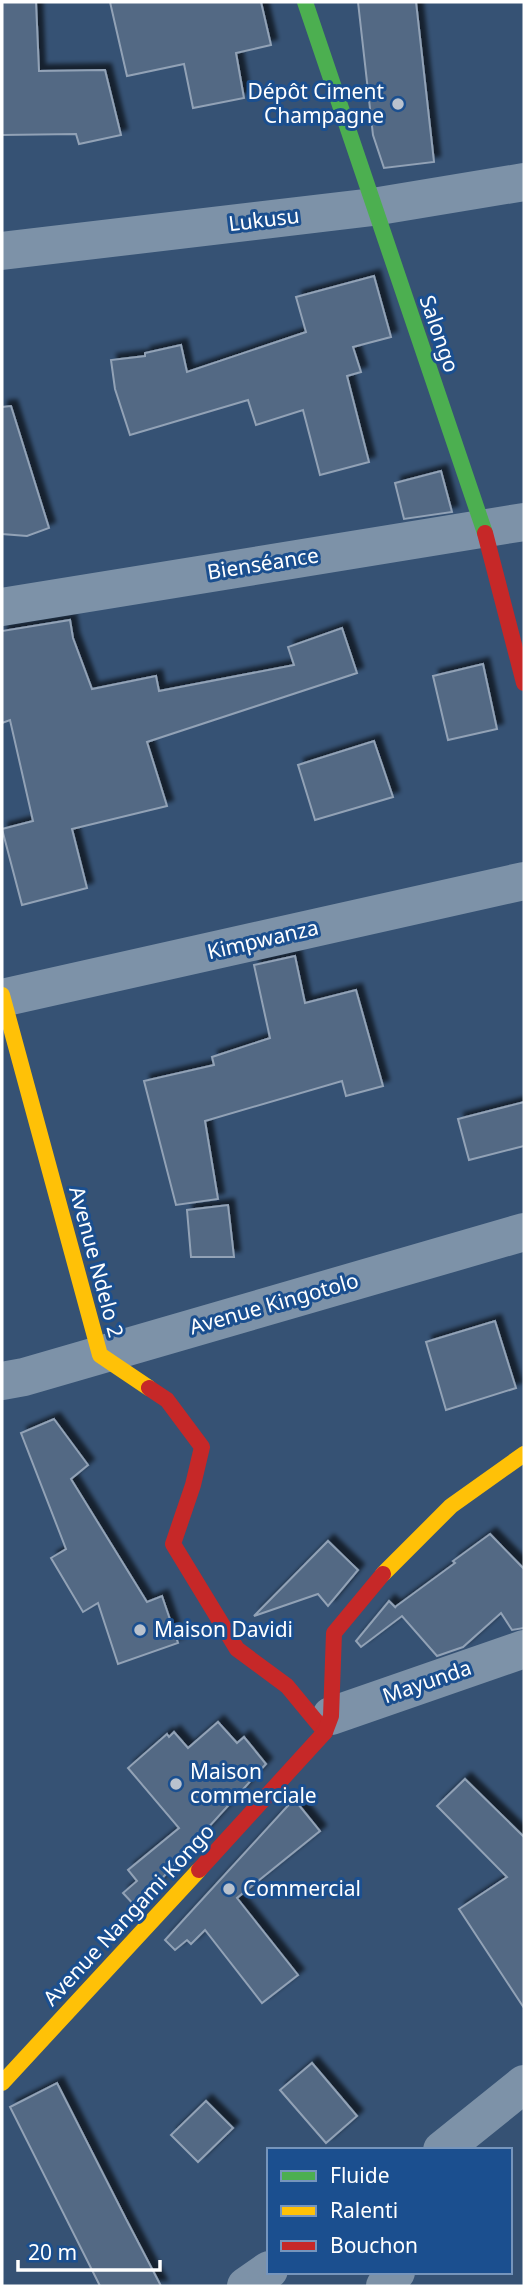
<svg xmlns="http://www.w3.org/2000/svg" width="526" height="2288" font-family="'Noto Sans',sans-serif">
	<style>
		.building { fill: #526984; stroke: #92a2b6; stroke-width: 2; filter: url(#shadow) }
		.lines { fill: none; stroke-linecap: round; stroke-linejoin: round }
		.street { stroke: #7d92a8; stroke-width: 38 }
		.fast { stroke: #4caf50; stroke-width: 16 }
		.slow { stroke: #ffc107; stroke-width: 16 }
		.jam { stroke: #c62828; stroke-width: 16 }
		.poi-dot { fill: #b9c2ce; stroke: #1b4f8f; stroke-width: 2.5 }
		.labels { text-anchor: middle; stroke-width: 6; stroke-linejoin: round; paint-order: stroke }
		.poi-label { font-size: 21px; fill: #fff; stroke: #1b4f8f; text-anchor: start }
		.street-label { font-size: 21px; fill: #fff; stroke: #1b4f8f }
	</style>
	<defs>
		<filter id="shadow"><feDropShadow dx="6" dy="-6" stdDeviation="2" flood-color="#0009"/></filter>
	</defs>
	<rect width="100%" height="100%" fill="#365274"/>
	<g class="building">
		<path d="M2 2H36L39 71 105 70 121 135 79 144 76 134 2 135Z"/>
		<path d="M110 2H261L271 45 236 53 244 98 193 108 184 64 127 76Z"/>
		<path d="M358 2H416L434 162 384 168 373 135Z"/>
		<path d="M374 276 391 337 353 347 361 372 347 376 369 462 320 475 303 410 256 425 248 400 130 435 115 389 111 360 145 356V353L181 345 187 372 306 332 296 297Z"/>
		<path d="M11 406 49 528 27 536 2 534V407Z"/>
		<path d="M441 471 452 512 404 519 395 483Z"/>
		<path d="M70 620 73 638 92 689 156 676 159 691 294 665 288 647 342 628 357 673 147 742 167 806 72 829 87 888 22 905 2 829 33 821 10 720 2 723V631Z"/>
		<path d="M483 664 497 729 448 740 433 676Z"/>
		<path d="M374 741 393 797 315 820 298 765Z"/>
		<path d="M295 956 305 1003 356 990 383 1086 346 1096 342 1081 205 1121 218 1199 176 1205 144 1081 214 1065 212 1057 270 1038 254 965Z"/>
		<path d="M524 1102V1146L469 1160 458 1119Z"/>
		<path d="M228 1205 234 1257H191L187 1210Z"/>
		<path d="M495 1321 516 1388 446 1410 426 1342Z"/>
		<path d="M54 1419 88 1465 71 1479 147 1602 162 1596 178 1643 118 1664 98 1603 83 1612 51 1558 66 1549 21 1433Z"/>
		<path d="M490 1534 524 1569V1628L512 1630 501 1613 463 1647 437 1656 402 1616 361 1647 356 1641 389 1601 396 1608 395 1607 455 1563 453 1561Z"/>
		<path d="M328 1541 358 1570 328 1606 318 1594 254 1616Z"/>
		<path d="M218 1722 237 1743 244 1737 266 1764 136 1907 123 1893 137 1881 128 1870 179 1828 128 1768 167 1734 169 1737 174 1732 188 1748Z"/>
		<path d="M465 1779 524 1837V2008L459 1909 507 1877 437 1806Z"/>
		<path d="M294 1799 320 1831 237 1898 298 1975 262 2003 205 1930 191 1944 187 1940 175 1950 165 1940Z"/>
		<path d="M312 2063 357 2116 326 2143 280 2090Z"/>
		<path d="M57 2083 126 2219 161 2286H100L10 2107Z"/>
		<path d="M206 2101 233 2128 198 2162 171 2135Z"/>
	</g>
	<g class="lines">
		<g class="street">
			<path d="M2 251 373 207 524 182"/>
			<path d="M2 607 524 522"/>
			<path d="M2 998 524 881"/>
			<path d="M2 1381 24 1377 524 1232"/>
			<path d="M331 1716 524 1649"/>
			<path d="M442 2150 524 2084"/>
			<path d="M246 2286 269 2270"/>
			<path d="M385 2286 396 2272"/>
		</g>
		<path class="fast" d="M305 2 485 533"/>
		<g class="slow">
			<path d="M2 995 100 1355 149 1388"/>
			<path d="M383 1574 451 1506 524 1454"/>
			<path d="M2 2083 199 1870"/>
		</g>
		<g class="jam">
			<path d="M485 533 524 683"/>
			<path d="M149 1388 167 1400 202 1447 193 1485 173 1544 237 1649 287 1686 325 1732"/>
			<path d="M199 1870 325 1732 331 1716 334 1633 383 1574"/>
		</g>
	</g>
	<g class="poi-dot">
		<circle cx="398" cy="104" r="7"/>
		<circle cx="140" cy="1630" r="7"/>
		<circle cx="176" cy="1784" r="7"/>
		<circle cx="229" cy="1889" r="7"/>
	</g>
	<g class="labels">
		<g class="poi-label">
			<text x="384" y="99" text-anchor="end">Dépôt Ciment<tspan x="384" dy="24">Champagne</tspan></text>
			<text x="154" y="1637">Maison Davidi</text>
			<text x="190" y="1779">Maison<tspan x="190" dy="24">commerciale</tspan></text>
			<text x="243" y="1896">Commercial</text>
		</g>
		<g class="street-label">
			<text transform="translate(264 220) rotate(-7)" y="7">Lukusu</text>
			<text transform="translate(439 334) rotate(71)" y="7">Salongo</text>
			<text transform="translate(263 564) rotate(-9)" y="7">Bienséance</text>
			<text transform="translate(263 940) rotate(-13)" y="7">Kimpwanza</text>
			<text transform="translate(96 1262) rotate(75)" y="7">Avenue Ndelo 2</text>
			<text transform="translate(274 1304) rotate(-16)" y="7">Avenue Kingotolo</text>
			<text transform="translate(427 1682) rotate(-19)" y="7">Mayunda</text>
			<text transform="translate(129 1915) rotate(-47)" y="7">Avenue Nangami Kongo</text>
		</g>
	</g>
	<rect width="526" height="2288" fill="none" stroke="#ffffff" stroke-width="7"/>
	<rect x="267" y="2148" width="245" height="126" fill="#1b4f8f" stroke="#7695bc" stroke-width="2"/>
	<rect x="281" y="2171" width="35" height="10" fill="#4caf50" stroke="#7695bc" stroke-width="2"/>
	<text x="330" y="2183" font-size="21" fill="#ffffff">Fluide</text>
	<rect x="281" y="2206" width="35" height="10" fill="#ffc107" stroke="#7695bc" stroke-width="2"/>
	<text x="330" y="2218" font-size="21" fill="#ffffff">Ralenti</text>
	<rect x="281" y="2241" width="35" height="10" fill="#c62828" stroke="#7695bc" stroke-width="2"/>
	<text x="330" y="2253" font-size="21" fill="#ffffff">Bouchon</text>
	<path d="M18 2260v10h142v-10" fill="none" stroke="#ffffff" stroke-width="3.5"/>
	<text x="28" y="2260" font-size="21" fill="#ffffff" stroke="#1b4f8f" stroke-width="5" paint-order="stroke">20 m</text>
</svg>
